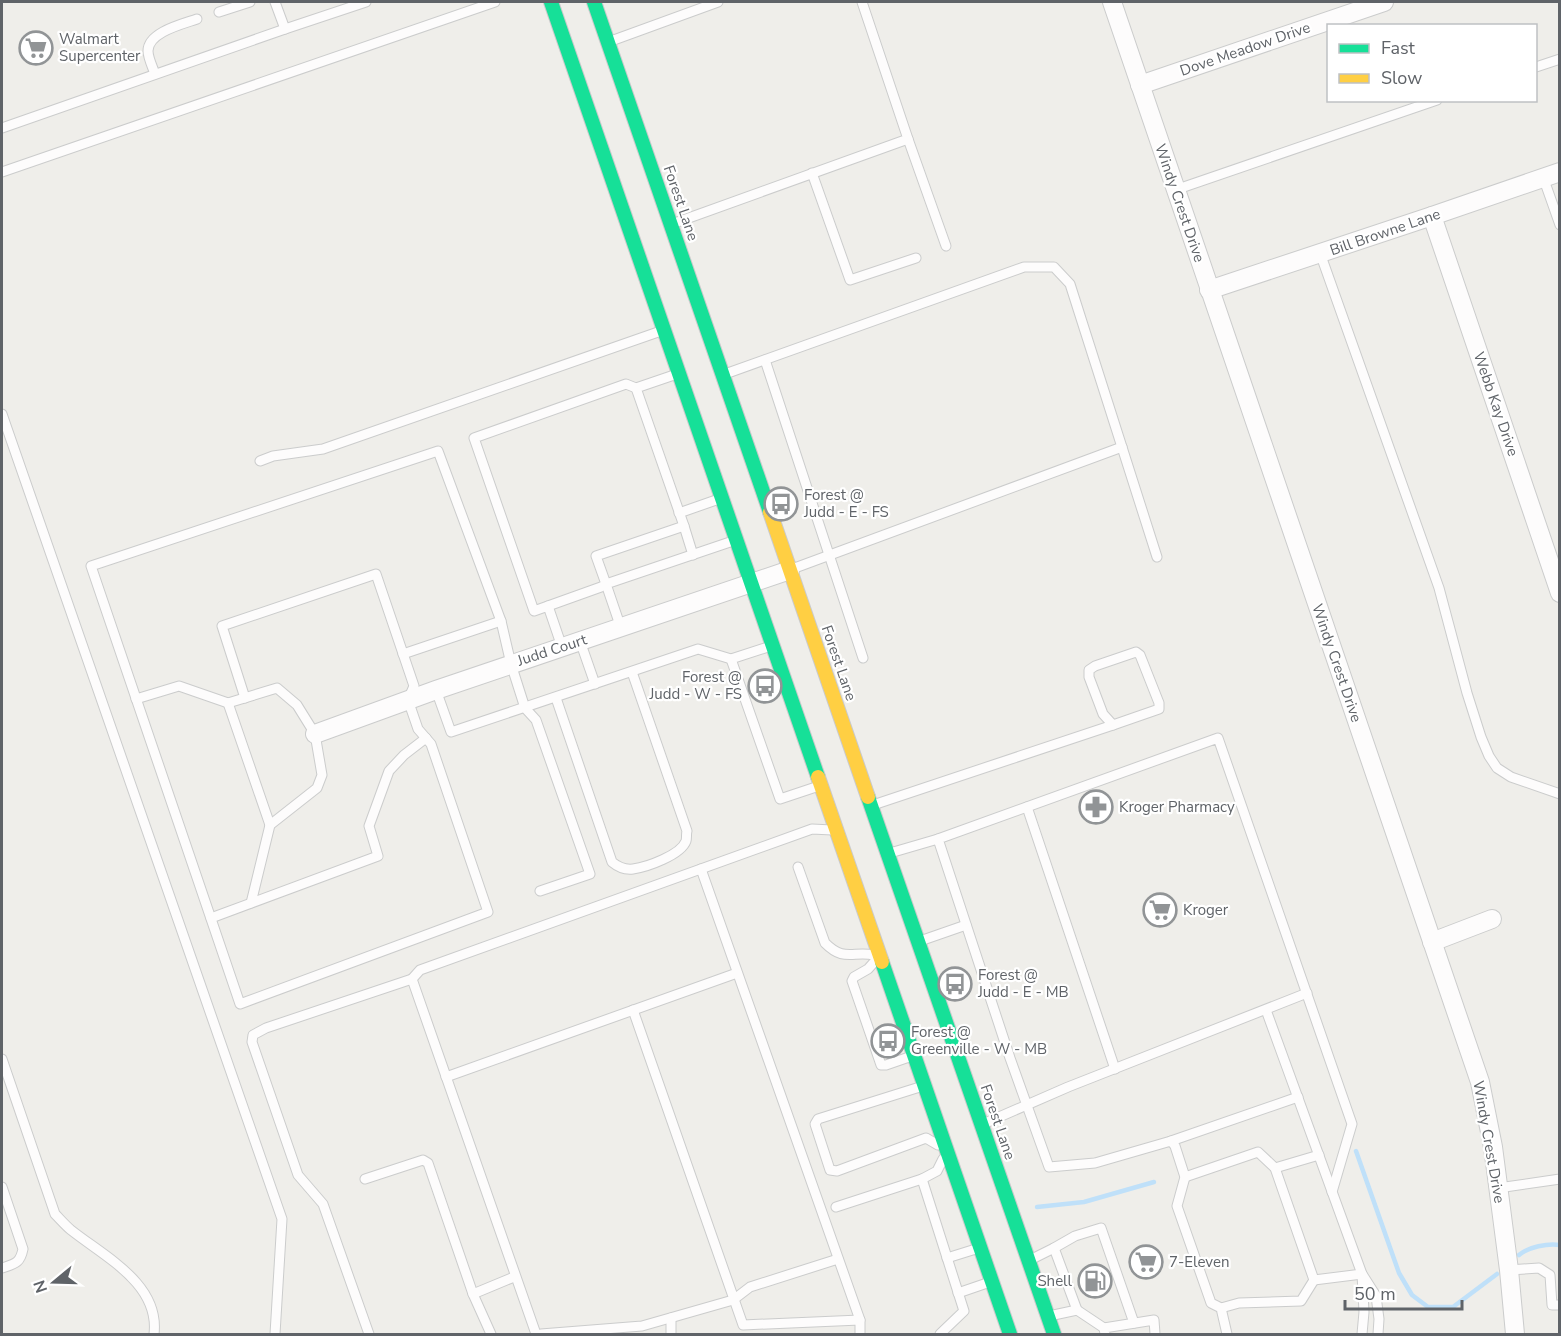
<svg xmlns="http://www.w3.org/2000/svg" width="1561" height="1336" font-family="'Nunito Sans',sans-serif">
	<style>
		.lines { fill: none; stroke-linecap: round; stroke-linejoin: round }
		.stream { stroke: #bfe0f9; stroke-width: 4.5 }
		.lane-casing { stroke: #cbcccc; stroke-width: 11 }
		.street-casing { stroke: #cbcccc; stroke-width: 20 }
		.fast-casing { stroke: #cacacb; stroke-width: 16 }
		.slow-casing { stroke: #cacacb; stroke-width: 16 }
		.lane { stroke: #fdfcfc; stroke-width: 9 }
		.street { stroke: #fdfcfc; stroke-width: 18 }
		.fast { stroke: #16e098; stroke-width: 14 }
		.slow { stroke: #ffcf43; stroke-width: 14 }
		.labels { text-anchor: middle; stroke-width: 4.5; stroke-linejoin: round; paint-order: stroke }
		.poi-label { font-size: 15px; fill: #5f6368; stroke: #fff; text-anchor: start }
		.street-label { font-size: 15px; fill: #5f6368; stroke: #fff }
	</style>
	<rect width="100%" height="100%" fill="#efeeea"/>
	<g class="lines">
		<g class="stream">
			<path d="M1356 1151 1399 1273 1412 1295 1428 1307H1453L1497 1274"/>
			<path d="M1037 1207 1084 1202 1154 1182"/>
			<path d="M1519 1255C1528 1247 1548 1243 1560 1245"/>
		</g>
		<defs>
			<g id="lane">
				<path d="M275 2 285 29 366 2"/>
				<path d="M219 12 250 2"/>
				<path d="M611 41 718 2"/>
				<path d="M1536 67 1560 59"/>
				<path d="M155 74C153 68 148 58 148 51 148 32 183 24 197 19"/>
				<path d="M2 128 285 29"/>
				<path d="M908 139 946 246"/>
				<path d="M2 172 495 2"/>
				<path d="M812 173 850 280 916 258"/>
				<path d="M1543 177 1560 225"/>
				<path d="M1175 190 1437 100"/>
				<path d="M672 224 908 139 862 2"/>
				<path d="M1320 253 1439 588 1467 693 1481 737 1489 756 1497 768 1511 777 1560 794"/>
				<path d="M765 360 863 658"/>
				<path d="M725 374 1024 267H1054L1070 284 1157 557"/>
				<path d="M2 414 282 1219 275 1334"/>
				<path d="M260 461 273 456 323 449 661 331"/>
				<path d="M679 513 719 499"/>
				<path d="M684 526 693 555"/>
				<path d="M792 569 1122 447"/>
				<path d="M548 606 601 587 606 584 596 556 684 526 636 388 677 374"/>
				<path d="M621 628 606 584 733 541"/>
				<path d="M580 641 595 684"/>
				<path d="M771 646 731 659 780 799 819 786"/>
				<path d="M562 647 548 606 534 611 474 438 626 384 636 388"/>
				<path d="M1136 652 1140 655 1159 703V709L1113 725 1103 714 1089 677V670L1095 666Z"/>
				<path d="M403 654 501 621"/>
				<path d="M436 690 451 732 698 649 731 659"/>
				<path d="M245 698 222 626 376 574 414 686 408 700 418 729 431 744 488 912 240 1004 91 566 438 451 501 621 511 664 525 708 536 720 590 874 540 891"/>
				<path d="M556 698 612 862C618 867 625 870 633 869 647 867 681 855 686 841 687 838 686 834 687 831L632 672"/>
				<path d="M136 699 179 686 228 703 277 688 297 705 315 734 322 775 317 788 270 825 251 903"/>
				<path d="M228 703 270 825"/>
				<path d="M873 805 1113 725"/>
				<path d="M1027 807 1115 1069"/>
				<path d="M890 853 938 839"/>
				<path d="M798 867 825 943C844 962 852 951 874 955"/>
				<path d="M701 869 860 1320"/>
				<path d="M211 918 378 856 369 826 389 771 404 755 426 738"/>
				<path d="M920 941 966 925"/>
				<path d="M876 960 868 969 854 977 852 981 881 1065H886L912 1056"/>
				<path d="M412 979 536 1334"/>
				<path d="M633 1010 743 1325 860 1320V1334"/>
				<path d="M1266 1010 1362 1274 1314 1280"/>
				<path d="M2 1059 55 1214C60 1219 65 1225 71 1230 105 1257 160 1284 154 1334"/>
				<path d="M446 1077 737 973"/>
				<path d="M923 1086 818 1119 815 1124 830 1170 837 1171 926 1138 938 1145"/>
				<path d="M983 1124 1068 1087 1307 993"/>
				<path d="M1171 1141 1298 1097"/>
				<path d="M1275 1168 1319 1155"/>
				<path d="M1185 1177 1258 1152 1275 1168 1314 1280 1301 1301 1239 1303 1221 1308"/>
				<path d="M365 1179 423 1160 428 1163 473 1294 491 1334"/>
				<path d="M922 1179 937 1171 943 1159"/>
				<path d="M2 1187 23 1249C20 1264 14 1264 2 1268"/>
				<path d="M1498 1188 1560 1179"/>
				<path d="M836 1207 922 1179 964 1311 940 1334"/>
				<path d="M1054 1248 1075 1236 1101 1228 1134 1323"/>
				<path d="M947 1258 979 1248"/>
				<path d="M1030 1260 1054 1248 1077 1310"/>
				<path d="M1509 1270 1539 1268 1550 1275 1552 1305H1560"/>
				<path d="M958 1293 990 1282"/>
				<path d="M473 1294 514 1277"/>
				<path d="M1049 1316 1077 1310 1104 1328"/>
				<path d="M369 1334 323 1204 298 1175 252 1042 253 1035 266 1028 412 979 420 970 812 829 832 830"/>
				<path d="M541 1334 642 1326 733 1300 750 1287 838 1259"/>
				<path d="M671 1334V1318"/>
				<path d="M1105 1334 1104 1328 1154 1320 1155 1334"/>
				<path d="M1227 1334 1221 1308 1211 1303 1177 1206 1185 1177 1175 1146 1171 1141 1095 1163 1049 1167 1010 1058 938 839 1218 738 1352 1124 1332 1192"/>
				<path d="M1362 1334 1364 1312 1362 1274 1376 1296 1379 1319 1378 1334"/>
			</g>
			<g id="street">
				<path d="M1112 2 1480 1082 1493 1147 1509 1270 1515 1334"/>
				<path d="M1140 85 1384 2"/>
				<path d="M1432 216 1560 593"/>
				<path d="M1209 290 1432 216 1560 172"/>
				<path d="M315 734 436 690 790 570"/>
				<path d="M1432 942 1492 919"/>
			</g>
			<g id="fast">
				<path d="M551 2 818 777"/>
				<path d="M594 2 770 512"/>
				<path d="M868 797 1054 1334"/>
				<path d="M882 962 1010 1334"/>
			</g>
			<g id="slow">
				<path d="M770 512 868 797"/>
				<path d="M818 777 882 962"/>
			</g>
		</defs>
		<use href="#lane" class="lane-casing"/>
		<use href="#street" class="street-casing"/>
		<use href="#fast" class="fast-casing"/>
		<use href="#slow" class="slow-casing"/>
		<use href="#lane" class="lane"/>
		<use href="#street" class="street"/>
		<use href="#fast" class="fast"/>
		<use href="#slow" class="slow"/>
	</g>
	<defs>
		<symbol id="supermarket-ring" viewBox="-11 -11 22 22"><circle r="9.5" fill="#fff" stroke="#919496" stroke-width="1.5"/><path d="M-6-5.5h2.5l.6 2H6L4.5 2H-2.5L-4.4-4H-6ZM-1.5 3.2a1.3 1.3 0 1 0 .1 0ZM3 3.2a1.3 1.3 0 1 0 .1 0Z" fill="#919496"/></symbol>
		<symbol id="bus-ring" viewBox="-11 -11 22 22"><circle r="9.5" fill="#fff" stroke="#919496" stroke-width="1.5"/><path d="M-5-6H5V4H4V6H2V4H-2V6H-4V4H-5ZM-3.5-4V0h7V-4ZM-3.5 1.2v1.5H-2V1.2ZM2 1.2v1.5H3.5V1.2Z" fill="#919496"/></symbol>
		<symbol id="pharmacy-ring" viewBox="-11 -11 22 22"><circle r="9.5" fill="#fff" stroke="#919496" stroke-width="1.5"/><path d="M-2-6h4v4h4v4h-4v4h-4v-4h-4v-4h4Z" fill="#919496"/></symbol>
		<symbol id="fuel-ring" viewBox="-11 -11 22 22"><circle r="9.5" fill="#fff" stroke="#919496" stroke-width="1.5"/><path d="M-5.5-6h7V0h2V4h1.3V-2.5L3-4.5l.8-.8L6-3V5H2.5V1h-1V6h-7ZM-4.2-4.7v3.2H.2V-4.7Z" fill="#919496"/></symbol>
	</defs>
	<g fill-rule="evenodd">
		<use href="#supermarket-ring" x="17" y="29" width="38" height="38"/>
		<use href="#bus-ring" x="762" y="485" width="38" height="38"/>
		<use href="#bus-ring" x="746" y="667" width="38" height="38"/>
		<use href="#pharmacy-ring" x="1077" y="788" width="38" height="38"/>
		<use href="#supermarket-ring" x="1141" y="891" width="38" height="38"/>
		<use href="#bus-ring" x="936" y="965" width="38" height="38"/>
		<use href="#bus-ring" x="869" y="1022" width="38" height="38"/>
		<use href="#supermarket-ring" x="1127" y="1243" width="38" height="38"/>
		<use href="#fuel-ring" x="1076" y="1262" width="38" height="38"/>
	</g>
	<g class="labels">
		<g class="poi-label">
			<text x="59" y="44">Walmart<tspan x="59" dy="17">Supercenter</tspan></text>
			<text x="804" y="500">Forest @<tspan x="804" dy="17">Judd - E - FS</tspan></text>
			<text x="742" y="682" text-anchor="end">Forest @<tspan x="742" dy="17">Judd - W - FS</tspan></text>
			<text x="1119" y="812">Kroger Pharmacy</text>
			<text x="1183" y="915">Kroger</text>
			<text x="978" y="980">Forest @<tspan x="978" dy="17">Judd - E - MB</tspan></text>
			<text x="911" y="1037">Forest @<tspan x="911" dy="17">Greenville - W - MB</tspan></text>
			<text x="1169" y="1267">7-Eleven</text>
			<text x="1072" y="1286" text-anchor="end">Shell</text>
		</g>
		<g class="street-label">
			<text transform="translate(1245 49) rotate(-19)" y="5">Dove Meadow Drive</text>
			<text transform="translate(681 203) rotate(71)" y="5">Forest Lane</text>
			<text transform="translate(1180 203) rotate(71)" y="5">Windy Crest Drive</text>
			<text transform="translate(1385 232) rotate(-19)" y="5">Bill Browne Lane</text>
			<text transform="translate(1496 404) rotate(71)" y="5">Webb Kay Drive</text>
			<text transform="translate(552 650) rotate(-18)" y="5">Judd Court</text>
			<text transform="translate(839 663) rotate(71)" y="5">Forest Lane</text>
			<text transform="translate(1337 663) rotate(71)" y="5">Windy Crest Drive</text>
			<text transform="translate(998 1122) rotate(71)" y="5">Forest Lane</text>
			<text transform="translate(1489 1142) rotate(80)" y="5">Windy Crest Drive</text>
		</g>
	</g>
	<rect width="1561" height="1336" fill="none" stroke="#5f6368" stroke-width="6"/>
	<rect x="1327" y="24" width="210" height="78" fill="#ffffff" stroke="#bfc1c3" stroke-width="1.5"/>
	<rect x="1339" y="44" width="30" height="9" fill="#16e098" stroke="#bfc1c3" stroke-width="1.5"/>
	<text x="1381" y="54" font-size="18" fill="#5f6368">Fast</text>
	<rect x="1339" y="74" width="30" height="9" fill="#ffcf43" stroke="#bfc1c3" stroke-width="1.5"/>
	<text x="1381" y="84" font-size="18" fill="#5f6368">Slow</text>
	<g transform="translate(54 1282) rotate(251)" stroke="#ffffff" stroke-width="4.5" paint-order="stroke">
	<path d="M0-4.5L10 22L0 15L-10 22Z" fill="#5f6368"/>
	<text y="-9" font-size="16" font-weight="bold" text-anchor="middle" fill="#5f6368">N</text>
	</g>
	<path d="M1345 1300v9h117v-9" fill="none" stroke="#5f6368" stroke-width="3"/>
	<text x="1354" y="1300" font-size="18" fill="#5f6368" stroke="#ffffff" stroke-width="4.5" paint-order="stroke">50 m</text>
</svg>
